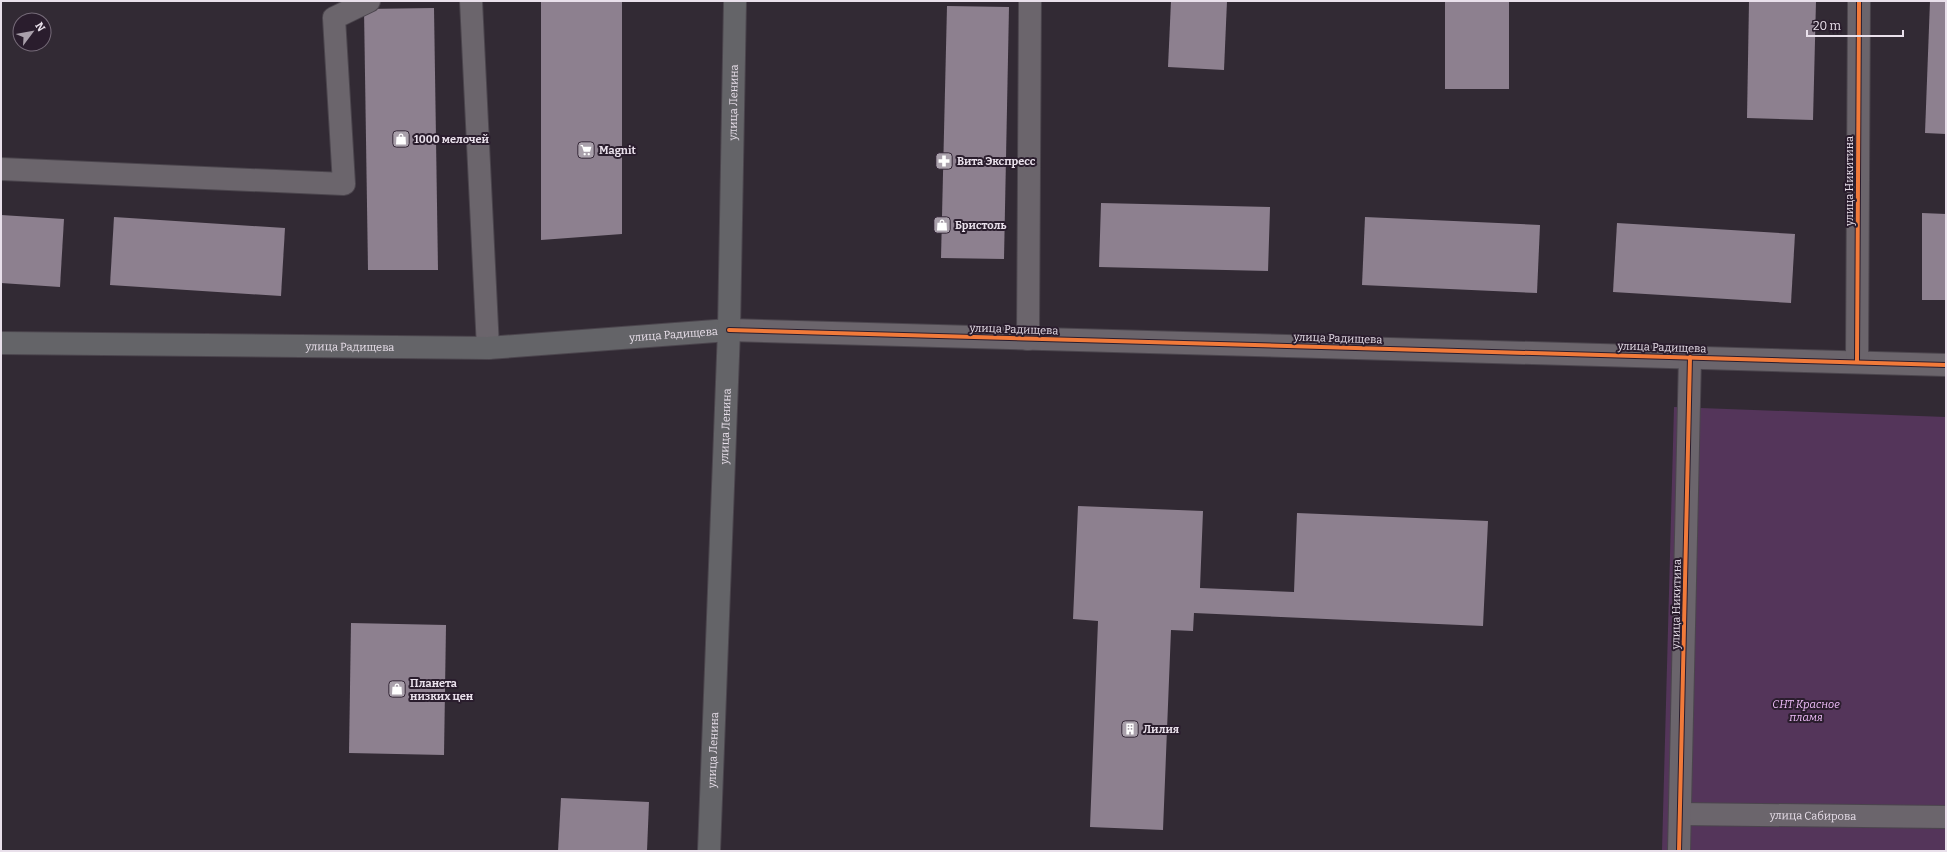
<svg xmlns="http://www.w3.org/2000/svg" width="1947" height="852" font-family="Bitter,serif">
	<style>
		.green { fill: #54355a }
		.building { fill: #8d808f }
		.lines { fill: none; stroke-linecap: round; stroke-linejoin: round }
		.minor-casing { stroke: #4b454d; stroke-width: 24 }
		.major-casing { stroke: #4b454d; stroke-width: 24 }
		.minor { stroke: #6b656c; stroke-width: 22 }
		.major { stroke: #646468; stroke-width: 22 }
		.cycleway-casing { stroke: #2a1d2d; stroke-width: 6 }
		.cycleway { stroke: #f17a3a; stroke-width: 4 }
		.labels { text-anchor: middle; stroke-width: 4; stroke-linejoin: round; paint-order: stroke }
		.street-label { font-size: 11px; fill: #e9e0eb; stroke: #2a1d2d }
		.poi-label { font-size: 11px; font-weight: bold; fill: #e9e0eb; stroke: #2a1d2d; text-anchor: start }
		.park-label { font-size: 11px; font-style: italic; fill: #f0befb; stroke: #2a1d2d }
	</style>
	<rect width="100%" height="100%" fill="#322a34"/>
	<path class="green" d="M1674 407 1946 417V851H1662Z"/>
	<g class="building">
		<path d="M541 1H622V234L541 240Z"/>
		<path d="M1171 1H1227L1224 70 1168 67Z"/>
		<rect x="1445" y="1" width="64" height="88"/>
		<path d="M1749 1H1816L1813 120 1747 118Z"/>
		<path d="M1930 1H1946V134L1925 133Z"/>
		<path d="M947 6 1009 7 1004 259 941 258Z"/>
		<path d="M434 8 438 270H368L364 9Z"/>
		<path d="M1101 203 1270 207 1268 271 1099 267Z"/>
		<path d="M1922 213 1946 214V300H1922Z"/>
		<path d="M1 215 64 219 60 287 1 283Z"/>
		<path d="M114 217 285 228 281 296 110 285Z"/>
		<path d="M1365 217 1540 225 1537 293 1362 285Z"/>
		<path d="M1617 223 1795 234 1791 303 1613 292Z"/>
		<path d="M1078 506 1203 511 1200 588 1294 592 1297 513 1488 521 1483 626 1194 613 1193 631 1171 630 1163 830 1090 827 1098 621 1073 619Z"/>
		<path d="M351 623 446 625 444 755 349 753Z"/>
		<path d="M561 798 649 802 647 851H558Z"/>
	</g>
	<g class="lines">
		<defs>
			<g id="minor">
				<path d="M471 1 488 348"/>
				<path d="M1 169 344 184 334 18 369 1"/>
				<path d="M729 330 1946 365"/>
				<path d="M1028 339 1030 1"/>
				<path d="M1857 362 1859 1"/>
				<path id="s1" d="M1680 814 1946 817"/>
				<path d="M1679 851 1690 357"/>
			</g>
			<g id="major">
				<path id="s2" d="M1 343 488 348 729 330"/>
				<path id="s3" d="M709 851 729 330 735 1"/>
			</g>
		</defs>
		<use href="#minor" class="minor-casing"/>
		<use href="#major" class="major-casing"/>
		<use href="#minor" class="minor"/>
		<use href="#major" class="major"/>
		<defs>
			<g id="cycleway">
				<path d="M729 330 1946 365"/>
				<path d="M1857 362 1859 1"/>
				<path d="M1679 851 1690 357"/>
			</g>
		</defs>
		<use href="#cycleway" class="cycleway-casing"/>
		<use href="#cycleway" class="cycleway"/>
	</g>
	<defs>
		<symbol id="shop-square" viewBox="-11 -11 22 22"><rect x="-9" y="-9" width="18" height="18" rx="4" fill="#a9a0ab" stroke="#2a1d2d"/><path d="M-5-2.5h2.3a2.7 3.5 0 0 1 5.4 0H5L5.5 6h-11ZM-1.5-2.5h3a1.5 2.3 0 0 0-3 0Z" fill="#fff"/></symbol>
		<symbol id="supermarket-square" viewBox="-11 -11 22 22"><rect x="-9" y="-9" width="18" height="18" rx="4" fill="#a9a0ab" stroke="#2a1d2d"/><path d="M-6-5.5h2.5l.6 2H6L4.5 2H-2.5L-4.4-4H-6ZM-1.5 3.2a1.3 1.3 0 1 0 .1 0ZM3 3.2a1.3 1.3 0 1 0 .1 0Z" fill="#fff"/></symbol>
		<symbol id="pharmacy-square" viewBox="-11 -11 22 22"><rect x="-9" y="-9" width="18" height="18" rx="4" fill="#a9a0ab" stroke="#2a1d2d"/><path d="M-2-6h4v4h4v4h-4v4h-4v-4h-4v-4h4Z" fill="#fff"/></symbol>
		<symbol id="building-square" viewBox="-11 -11 22 22"><rect x="-9" y="-9" width="18" height="18" rx="4" fill="#a9a0ab" stroke="#2a1d2d"/><path d="M-4-6H4V6H1V3H-1V6H-4ZM-2.5-4.3h1.7v1.8h-1.7ZM.8-4.3h1.7v1.8H.8ZM-2.5-1h1.7V.8h-1.7ZM.8-1h1.7V.8H.8Z" fill="#fff"/></symbol>
	</defs>
	<g fill-rule="evenodd">
		<use href="#shop-square" x="391" y="129" width="20" height="20"/>
		<use href="#supermarket-square" x="576" y="140" width="20" height="20"/>
		<use href="#pharmacy-square" x="934" y="151" width="20" height="20"/>
		<use href="#shop-square" x="932" y="215" width="20" height="20"/>
		<use href="#shop-square" x="387" y="679" width="20" height="20"/>
		<use href="#building-square" x="1120" y="719" width="20" height="20"/>
	</g>
	<g class="labels">
		<g class="street-label">
			<text dy="4" stroke="none"><textPath href="#s3" startOffset="749">улица Ленина</textPath></text>
			<text transform="translate(1849 181) rotate(-90)" y="4">улица Никитина</text>
			<text transform="translate(1014 329) rotate(2)" y="4">улица Радищева</text>
			<text dy="4" stroke="none"><textPath href="#s2" startOffset="673">улица Радищева</textPath></text>
			<text transform="translate(1338 338) rotate(2)" y="4">улица Радищева</text>
			<text dy="4" stroke="none"><textPath href="#s2" startOffset="349">улица Радищева</textPath></text>
			<text transform="translate(1662 347) rotate(2)" y="4">улица Радищева</text>
			<text dy="4" stroke="none"><textPath href="#s3" startOffset="425">улица Ленина</textPath></text>
			<text transform="translate(1676 604) rotate(-89)" y="4">улица Никитина</text>
			<text dy="4" stroke="none"><textPath href="#s3" startOffset="101">улица Ленина</textPath></text>
			<text dy="4" stroke="none"><textPath href="#s1" startOffset="133">улица Сабирова</textPath></text>
		</g>
		<g class="poi-label">
			<text x="414" y="143">1000 мелочей</text>
			<text x="599" y="154">Magnit</text>
			<text x="957" y="165">Вита Экспресс</text>
			<text x="955" y="229">Бристоль</text>
			<text x="410" y="687">Планета<tspan x="410" dy="13">низких цен</tspan></text>
			<text x="1143" y="733">Лилия</text>
		</g>
		<g class="park-label">
			<text x="1806" y="708">СНТ Красное<tspan x="1806" dy="13">пламя</tspan></text>
		</g>
	</g>
	<rect width="1947" height="852" fill="none" stroke="#e9e0eb" stroke-width="4"/>
	<g transform="translate(32 32) rotate(58)"><circle r="19" fill="#2a1d2d" stroke="#766b79"/>
	<path d="M0-3L7 15L0 10L-7 15Z" fill="#a9a0ab"/>
	<text y="-6" font-size="11" font-weight="bold" text-anchor="middle" fill="#e9e0eb">N</text>
	</g>
	<path d="M1807 30v6h96v-6" fill="none" stroke="#e9e0eb" stroke-width="2"/>
	<text x="1813" y="30" font-size="12" fill="#e9e0eb" stroke="#2a1d2d" stroke-width="3" paint-order="stroke">20 m</text>
</svg>
